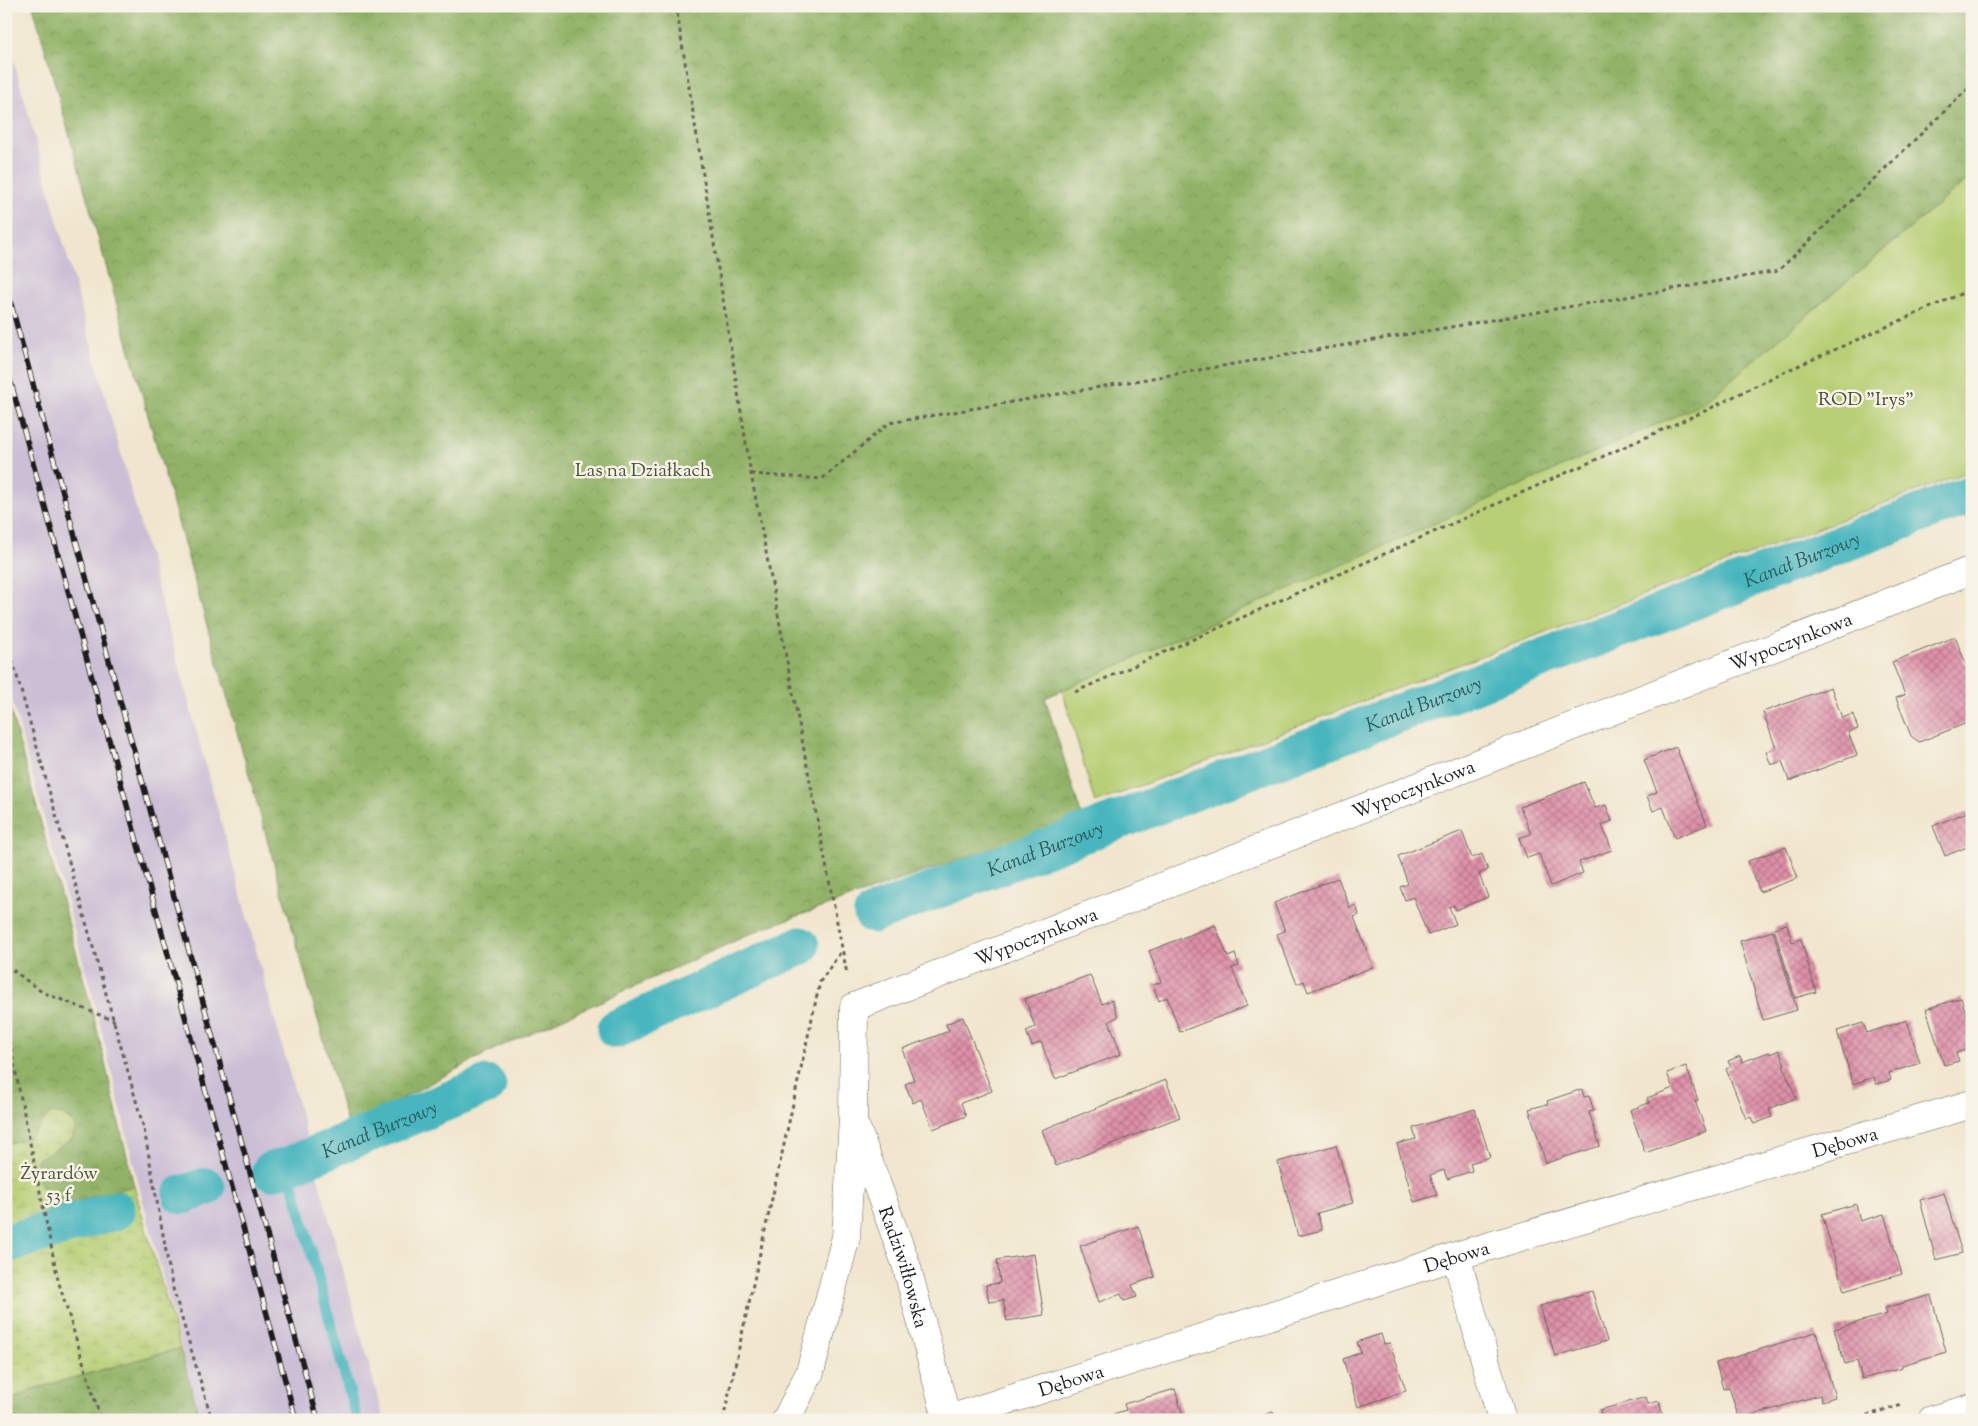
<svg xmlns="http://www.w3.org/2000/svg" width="1978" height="1426" font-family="'Sorts Mill Goudy',serif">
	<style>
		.industrial { fill: #cbbfd5 }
		.green { fill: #b7cf74; stroke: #6a7648 }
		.forest { fill: url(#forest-crowns); stroke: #566741 }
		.wetland { fill: url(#wetland-marsh); stroke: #6a7648 }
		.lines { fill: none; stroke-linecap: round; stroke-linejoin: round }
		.stream { stroke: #47b6be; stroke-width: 11 }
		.canal { stroke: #47b6be; stroke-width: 39 }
		.building { fill: url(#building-cross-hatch) }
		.minor-casing { stroke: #67635a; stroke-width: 29 }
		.path { stroke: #67635a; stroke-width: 3; stroke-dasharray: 4 4; stroke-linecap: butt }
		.minor { stroke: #fff; stroke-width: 28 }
		.rail-casing { stroke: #1c1c1c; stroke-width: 5.5 }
		.rail { stroke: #f7f3e8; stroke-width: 4; stroke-dasharray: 11; stroke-linecap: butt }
		.labels { text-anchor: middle; stroke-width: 5; stroke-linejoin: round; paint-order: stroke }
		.park-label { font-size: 19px; fill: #4a5236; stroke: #f7f3e8 }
		.street-label { font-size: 19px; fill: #1c1c1c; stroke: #f7f3e8 }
		.water-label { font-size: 20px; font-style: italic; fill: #2d5a5d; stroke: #f7f3e8 }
	</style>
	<defs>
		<pattern id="forest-crowns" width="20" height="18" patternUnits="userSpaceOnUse" patternTransform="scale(1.25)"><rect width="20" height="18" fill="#91b266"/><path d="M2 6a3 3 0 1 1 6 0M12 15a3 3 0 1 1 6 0" fill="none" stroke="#7c9858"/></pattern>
		<pattern id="wetland-marsh" width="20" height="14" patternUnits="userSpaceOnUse" patternTransform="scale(1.25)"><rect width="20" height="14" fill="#b7cf74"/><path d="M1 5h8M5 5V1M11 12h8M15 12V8" fill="none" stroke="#9db164"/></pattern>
		<pattern id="building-cross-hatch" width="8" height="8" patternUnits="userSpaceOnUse" patternTransform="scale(1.25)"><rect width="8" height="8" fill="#df91a9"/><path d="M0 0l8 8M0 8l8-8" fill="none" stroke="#b47689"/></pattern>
	</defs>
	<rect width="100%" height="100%" fill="#f7f3e8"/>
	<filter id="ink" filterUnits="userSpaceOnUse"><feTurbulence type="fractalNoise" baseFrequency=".02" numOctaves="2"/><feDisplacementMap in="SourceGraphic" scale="10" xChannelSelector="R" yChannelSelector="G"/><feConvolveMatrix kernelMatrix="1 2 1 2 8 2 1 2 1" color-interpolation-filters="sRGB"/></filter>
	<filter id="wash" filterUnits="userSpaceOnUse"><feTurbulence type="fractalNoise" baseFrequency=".0096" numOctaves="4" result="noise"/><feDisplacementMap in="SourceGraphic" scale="20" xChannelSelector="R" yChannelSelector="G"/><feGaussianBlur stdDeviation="1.12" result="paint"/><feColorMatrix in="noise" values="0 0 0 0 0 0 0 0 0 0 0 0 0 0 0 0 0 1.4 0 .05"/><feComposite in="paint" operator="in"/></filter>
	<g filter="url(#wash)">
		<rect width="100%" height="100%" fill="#f1e6cd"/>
		<path class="industrial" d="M6 32 384 1420H200L137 1178 100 1024 6 679Z"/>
		<path class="green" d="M1972 168V470L1095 803 1062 689Z"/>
		<g class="forest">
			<path d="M33 6H1972V176L1702 404 1045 698 1082 817 766 927 495 1049 348 1127Z"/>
			<path d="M6 694 96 1025 134 1186C89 1197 48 1211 6 1230Z"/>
			<path d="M180 1348 200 1420H6V1404L33 1389Z"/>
		</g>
		<path class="wetland" d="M51 1113 64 1115 76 1126 72 1139 37 1160 39 1180 50 1202 46 1212 90 1197 134 1186 180 1348 33 1389 6 1404V1144L29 1138Z"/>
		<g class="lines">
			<path class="stream" d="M288 1166 357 1420"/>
			<g class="canal">
				<path id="s1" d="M873 914 1972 494"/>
				<path d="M616 1029 800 946"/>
				<path id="s2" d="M271 1171 288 1166 487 1085"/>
				<path d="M182 1195 206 1187"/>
				<path d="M6 1244 116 1210"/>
			</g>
		</g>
		<g id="blocks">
			<g class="building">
				<path d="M1955 637 1966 664 1972 662V721L1919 742 1911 736 1896 698 1905 695 1892 662Z"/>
				<path d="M1831 687 1842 718 1853 714 1858 729 1848 732 1857 755 1789 781 1782 761 1771 765 1766 752 1776 748 1763 712Z"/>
				<path d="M1676 747 1707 825 1675 838 1663 807 1653 811 1647 796 1657 792 1644 760Z"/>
				<path d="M1584 782 1595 808 1606 805 1612 821 1602 825 1612 850 1579 862 1583 873 1551 886 1539 854 1527 858 1519 838 1531 834 1520 807Z"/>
				<path d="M1972 810V845L1945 856 1933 826Z"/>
				<path d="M1462 831 1472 858 1482 854 1488 870 1479 874 1488 897 1456 910 1454 905 1449 907 1456 924 1428 935 1413 897 1405 900 1400 887 1408 884 1398 856Z"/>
				<path d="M1786 847 1798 878 1760 892 1748 861Z"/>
				<path d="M1338 878 1350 908 1356 905 1359 915 1354 917 1373 967 1308 992 1304 981 1297 984 1277 934 1285 931 1274 903Z"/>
				<path d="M1787 924 1792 942 1801 939 1816 992 1795 998 1774 928Z"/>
				<path d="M1215 925 1228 957 1235 954 1239 966 1232 968 1247 1006 1180 1032 1167 997 1159 1001 1153 985 1161 982 1149 951Z"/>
				<path d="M1773 931 1797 1010 1763 1020 1740 941Z"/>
				<path d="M1090 975 1102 1004 1112 1000 1118 1017 1109 1021 1121 1054 1055 1079 1041 1042 1032 1046 1026 1031 1035 1027 1025 999Z"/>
				<path d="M1961 998 1972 1031V1048L1956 1053 1959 1061 1944 1065 1926 1009Z"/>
				<path d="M963 1017 992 1091 961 1103 966 1116 933 1129 921 1099 913 1103 905 1084 914 1080 902 1049 949 1031 946 1024Z"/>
				<path d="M1907 1020 1920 1063 1889 1073 1891 1080 1876 1084 1874 1077 1853 1084 1837 1031 1863 1023 1867 1033Z"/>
				<path d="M1779 1050 1785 1064 1783 1065 1796 1098 1769 1109 1772 1117 1754 1124 1751 1117 1746 1119 1726 1069 1731 1067 1728 1061 1740 1056 1742 1062 1769 1052 1770 1054Z"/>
				<path d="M1686 1066 1698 1100 1695 1101 1706 1131 1645 1153 1630 1110 1649 1103 1647 1098 1673 1088 1667 1073Z"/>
				<path d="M1166 1080 1180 1117 1056 1166 1042 1130Z"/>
				<path d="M1582 1089 1584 1097 1589 1096 1594 1111 1589 1112 1600 1146 1546 1163 1529 1109 1548 1104 1547 1101Z"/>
				<path d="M1475 1109 1490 1157 1470 1163 1472 1171 1447 1179 1444 1170 1430 1175 1437 1195 1414 1202 1397 1144 1416 1139 1413 1128Z"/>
				<path d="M1336 1145 1353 1203 1317 1213 1322 1230 1298 1236 1278 1162Z"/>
				<path d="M1944 1193 1962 1253 1936 1260 1920 1200Z"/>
				<path d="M1856 1204 1860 1221 1884 1214 1902 1274 1844 1291 1822 1214Z"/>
				<path d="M1138 1226 1155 1277 1132 1285 1137 1297 1124 1301 1121 1294 1099 1302 1080 1246Z"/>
				<path d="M1034 1254 1044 1315 1007 1321 1003 1300 989 1302 986 1285 1000 1283 997 1260Z"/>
				<path d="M1592 1291 1607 1341 1555 1356 1540 1306Z"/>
				<path d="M1931 1295 1946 1352 1902 1365V1368L1862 1379 1857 1361 1845 1364 1834 1329 1887 1314 1885 1308Z"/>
				<path d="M1816 1332 1835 1397 1822 1401 1820 1395 1739 1419 1729 1387 1723 1389 1716 1363Z"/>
				<path d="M1381 1334 1384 1344 1390 1343 1406 1391 1358 1407 1343 1359 1361 1352 1357 1342Z"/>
				<path d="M1175 1389 1184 1420H1114L1113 1414 1126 1410 1124 1404Z"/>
				<path d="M1646 1397 1648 1404 1659 1401 1663 1417 1653 1420H1603L1600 1410Z"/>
				<path d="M1273 1412 1276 1420H1251V1419Z"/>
			</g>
		</g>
	</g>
	<g filter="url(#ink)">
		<use href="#blocks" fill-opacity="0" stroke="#67635a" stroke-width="1"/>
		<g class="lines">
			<defs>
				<g id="minor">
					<path id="s3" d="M857 1130 906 1264 947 1419"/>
					<path d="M1456 1256 1502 1420"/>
					<path id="s4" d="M786 1420 810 1372 846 1237 853 1118 854 1007 1972 570"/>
					<path id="s5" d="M946 1420 1456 1256 1972 1104"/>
					<path d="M1932 1420 1972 1408"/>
				</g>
			</defs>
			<use href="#minor" class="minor-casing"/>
			<g class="path">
				<path d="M676 6 751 474 847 974"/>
				<path d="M751 474 822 479 889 423 1778 271 1972 85"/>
				<path d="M6 637 144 1129 172 1285 212 1420"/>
				<path d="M1075 692 1707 410 1775 376 1972 289"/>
				<path d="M6 965 42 992 115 1021"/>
				<path d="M6 1025 58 1280 101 1420"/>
				<path d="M723 1420 820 982 842 950"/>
				<path d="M1851 1420 1902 1405"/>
			</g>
			<use href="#minor" class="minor"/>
			<defs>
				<g id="rail">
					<path d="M6 286 318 1420"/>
					<path d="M6 365 296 1420"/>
				</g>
			</defs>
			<use href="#rail" class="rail-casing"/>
			<use href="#rail" class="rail"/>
		</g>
	</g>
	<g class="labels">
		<g class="park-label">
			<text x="1866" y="405">ROD "Irys"</text>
			<text x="643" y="476">Las na Działkach</text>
			<text x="59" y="1179">Żyrardów<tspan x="59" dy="22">53 f</tspan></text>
		</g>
		<g class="street-label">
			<text dy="7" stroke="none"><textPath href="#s4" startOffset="1429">Wypoczynkowa</textPath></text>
			<text dy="7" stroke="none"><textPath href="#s4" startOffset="1024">Wypoczynkowa</textPath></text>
			<text dy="7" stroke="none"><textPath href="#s4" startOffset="619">Wypoczynkowa</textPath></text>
			<text dy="7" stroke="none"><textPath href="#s5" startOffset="941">Dębowa</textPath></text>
			<text dy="7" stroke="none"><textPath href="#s5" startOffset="536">Dębowa</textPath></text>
			<text dy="7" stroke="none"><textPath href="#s3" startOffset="145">Radziwiłłowska</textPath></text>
			<text dy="7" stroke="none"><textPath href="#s5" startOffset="131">Dębowa</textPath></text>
		</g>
		<g class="water-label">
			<text dy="7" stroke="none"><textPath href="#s1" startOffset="994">Kanał Burzowy</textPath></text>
			<text dy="7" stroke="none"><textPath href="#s1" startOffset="589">Kanał Burzowy</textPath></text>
			<text dy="7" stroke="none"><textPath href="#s1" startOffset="184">Kanał Burzowy</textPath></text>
			<text dy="7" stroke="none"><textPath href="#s2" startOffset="116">Kanał Burzowy</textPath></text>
		</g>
	</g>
	<rect width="1978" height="1426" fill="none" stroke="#f7f3e8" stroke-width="25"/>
</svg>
